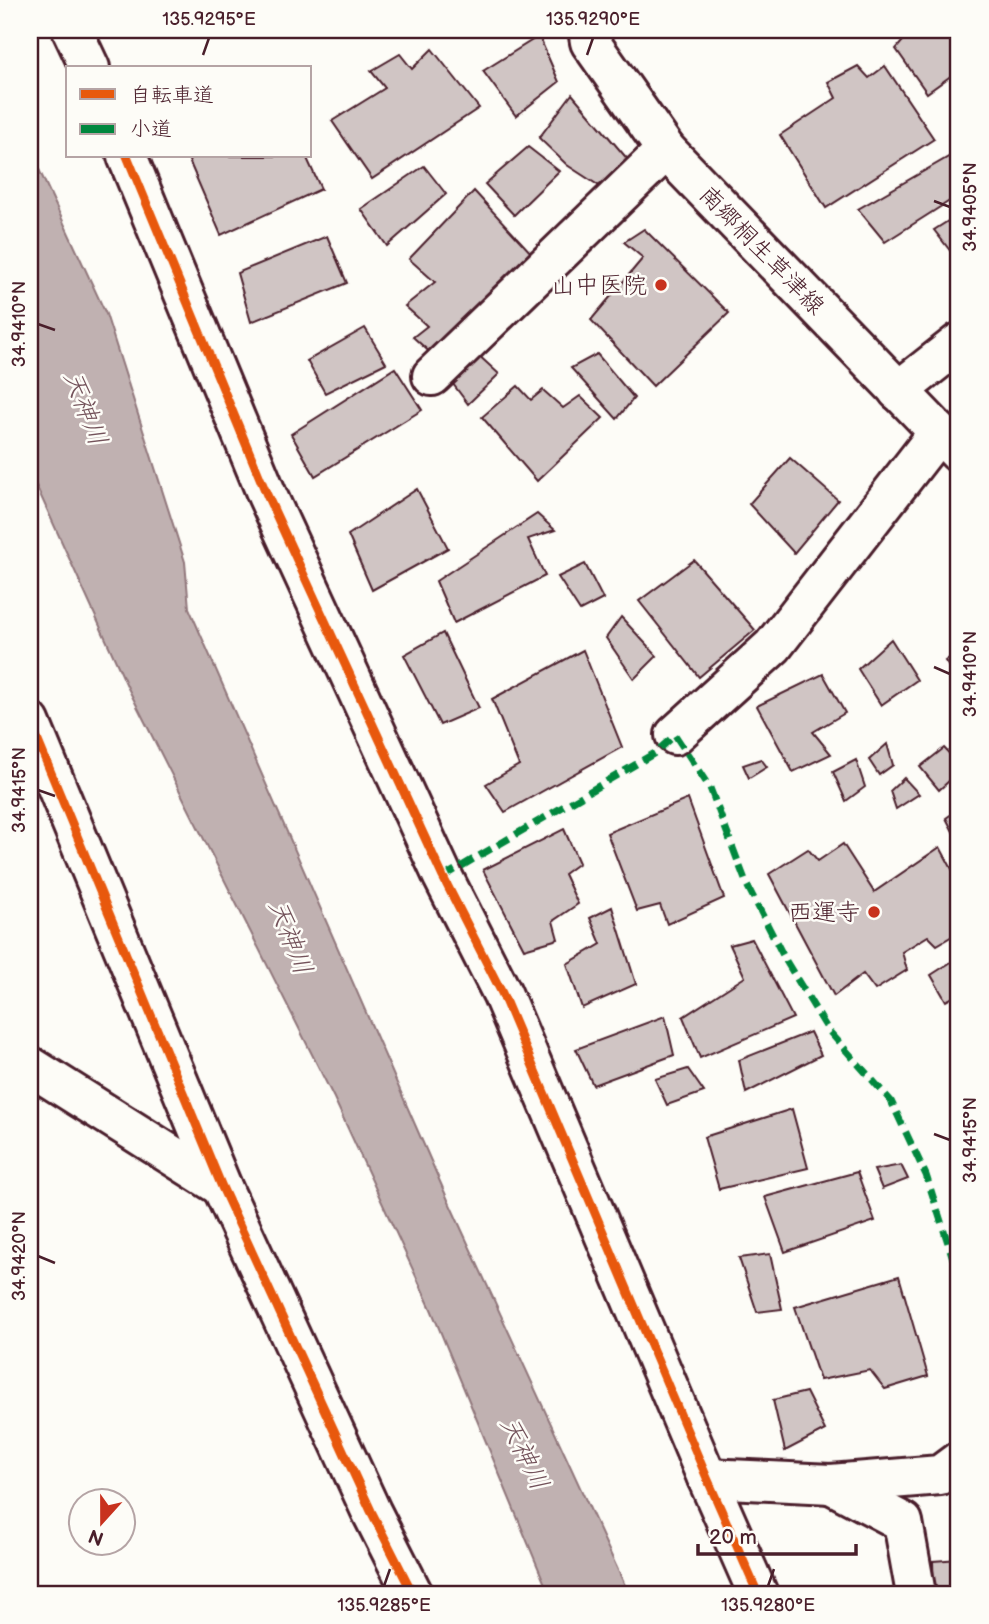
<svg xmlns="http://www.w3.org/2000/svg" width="989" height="1624" font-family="'Balsamiq Sans','Klee One',sans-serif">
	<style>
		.water { fill: #c0b1b1; stroke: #91777b; stroke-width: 2 }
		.building { fill: #d0c5c4; stroke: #4a1f2b; stroke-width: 2 }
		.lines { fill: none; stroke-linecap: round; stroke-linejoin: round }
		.street-casing { stroke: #4a1f2b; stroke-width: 44 }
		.secondary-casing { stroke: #4a1f2b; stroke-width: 44 }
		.street { stroke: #fdfcf7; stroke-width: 38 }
		.secondary { stroke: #fdfcf7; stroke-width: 38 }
		.quiet { stroke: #00873e; stroke-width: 7; stroke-dasharray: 14 7; stroke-linecap: butt }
		.cycleway-casing { stroke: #fdfcf7; stroke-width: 13 }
		.cycleway { stroke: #e8590c; stroke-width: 9 }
		.ticks { fill: none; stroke: #4a1f2b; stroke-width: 2.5 }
		.poi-dot { fill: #c8321e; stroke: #fdfcf7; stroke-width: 2.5 }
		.labels { text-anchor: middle; stroke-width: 5; stroke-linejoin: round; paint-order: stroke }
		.street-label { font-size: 24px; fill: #4a1f2b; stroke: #fdfcf7 }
		.poi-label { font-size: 24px; fill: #4a1f2b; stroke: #fdfcf7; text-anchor: end }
		.water-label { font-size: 26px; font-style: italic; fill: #73525a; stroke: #fdfcf7 }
		.neatline { fill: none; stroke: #4a1f2b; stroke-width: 2.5 }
		.ticks-label { font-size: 18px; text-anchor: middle; fill: #4a1f2b }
	</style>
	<rect width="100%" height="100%" fill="#fdfcf7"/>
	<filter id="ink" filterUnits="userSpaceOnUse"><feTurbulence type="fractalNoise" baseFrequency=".0143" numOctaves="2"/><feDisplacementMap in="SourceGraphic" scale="14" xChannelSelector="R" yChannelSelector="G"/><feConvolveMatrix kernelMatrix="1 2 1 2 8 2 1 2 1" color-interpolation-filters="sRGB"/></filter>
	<g filter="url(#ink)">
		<path class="water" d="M30 150 106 314 185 562 189 608 448 1200 629 1594H549L431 1309 334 1098 128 688 30 472Z"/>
		<g class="building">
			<path d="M912 30H954L959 37V70L927 93 896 49Z"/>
			<path d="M539 36 559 82 516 116 483 71Z"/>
			<path d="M432 49 479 108 372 179 332 121 385 88 371 71 400 54 412 69Z"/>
			<path d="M858 66 869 78 885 66 934 139 826 208 780 135 836 98 828 82Z"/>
			<path d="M572 94 630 162 601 187 567 165 539 138Z"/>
			<path d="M528 147 559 171 514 215 485 184Z"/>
			<path d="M959 151V195L885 242 858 209Z"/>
			<path d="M187 156H306L321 189 221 235Z"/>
			<path d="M424 166 446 194 387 246 361 209Z"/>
			<path d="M474 191 533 255 434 356 413 337 427 326 405 306 435 282 409 259Z"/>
			<path d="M959 214V262L934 230Z"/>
			<path d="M644 229 729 313 653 386 591 320 643 258 624 242Z"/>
			<path d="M327 236 347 283 251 322 237 273Z"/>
			<path d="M365 328 386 363 325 393 307 361Z"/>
			<path d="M476 353 499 374 468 404 453 384Z"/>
			<path d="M597 354 634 398 617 419 571 368Z"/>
			<path d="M395 368 422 410 315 476 291 434Z"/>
			<path d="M518 386 531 400 543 390 563 408 580 396 603 418 537 481 482 417Z"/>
			<path d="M790 458 838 500 794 553 749 504Z"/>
			<path d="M417 489 448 548 372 590 348 535Z"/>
			<path d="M537 514 555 530 528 539 545 576 454 623 436 581Z"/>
			<path d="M694 560 755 630 699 677 639 601Z"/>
			<path d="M585 564 603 599 580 611 558 577Z"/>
			<path d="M621 617 657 656 634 679 606 638Z"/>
			<path d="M443 633 479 708 440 725 404 655Z"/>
			<path d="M891 639 917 680 881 705 858 669Z"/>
			<path d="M583 650 622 747 505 812 486 784 519 765 492 699Z"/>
			<path d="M959 651V682L945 661Z"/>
			<path d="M823 674 845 713 813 732 831 754 793 772 757 706Z"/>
			<path d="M887 744 893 765 879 775 869 760Z"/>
			<path d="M944 748 959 764V772L939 790 920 767Z"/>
			<path d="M761 759 767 767 749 778 743 765Z"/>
			<path d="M856 760 865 787 846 801 833 772Z"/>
			<path d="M904 778 919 794 896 809 890 791Z"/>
			<path d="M688 799 724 898 667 924 660 905 637 911 607 833Z"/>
			<path d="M959 809V843L946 818Z"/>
			<path d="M564 829 579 863 564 874 578 904 553 921 558 939 524 949 483 870Z"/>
			<path d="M843 844 874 892 940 847 959 882V932L937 945 928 936 902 952 907 970 875 990 863 974 834 996 769 874 808 849 818 861Z"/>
			<path d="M612 907 636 984 582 1008 567 964 601 944 590 918Z"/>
			<path d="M752 939 793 1018 700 1058 683 1017 745 977 730 945Z"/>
			<path d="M959 957V994L946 1001 931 975Z"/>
			<path d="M665 1016 674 1055 593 1085 576 1049Z"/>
			<path d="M810 1032 821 1055 746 1093 739 1060Z"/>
			<path d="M688 1069 704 1092 667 1105 655 1079Z"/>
			<path d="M792 1109 808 1168 719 1189 704 1137Z"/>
			<path d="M901 1165 908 1179 882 1189 874 1170Z"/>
			<path d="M857 1172 875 1221 785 1252 765 1197Z"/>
			<path d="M770 1254 782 1309 757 1312 739 1258Z"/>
			<path d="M899 1276 928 1376 885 1389 870 1370 820 1380 795 1307Z"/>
			<path d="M806 1392 825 1430 785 1451 773 1400Z"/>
			<path d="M959 1559V1594H934L933 1561Z"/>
		</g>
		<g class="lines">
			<defs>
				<g id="street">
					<path d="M72 30 90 68"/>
					<path d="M127 156 267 495 443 877 502 993 707 1478 758 1594"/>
					<path d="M432 376 666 150"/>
					<path d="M898 391 959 343"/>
					<path d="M30 722 222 1187 371 1511 413 1594"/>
					<path d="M675 735 773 646 939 432"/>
					<path d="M30 1066 222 1187"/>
					<path d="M707 1478 831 1484 940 1475 959 1461"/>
					<path d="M831 1484 903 1522 916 1594"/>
				</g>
				<path id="secondary" d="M588 30 590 42 666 150 959 453"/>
			</defs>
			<use href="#street" class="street-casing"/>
			<use href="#secondary" class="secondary-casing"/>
			<use href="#street" class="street"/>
			<use href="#secondary" class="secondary"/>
			<path class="quiet" d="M443 877 655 753 675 735 710 788 747 885 786 961 828 1030 891 1101 926 1175 959 1277"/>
			<defs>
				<g id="cycleway">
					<path d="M127 156 267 495 443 877 502 993 707 1478 758 1594"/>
					<path d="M30 722 222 1187 371 1511 413 1594"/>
				</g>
			</defs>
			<use href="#cycleway" class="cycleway-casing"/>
			<use href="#cycleway" class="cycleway"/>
		</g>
	</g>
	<path class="ticks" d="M203 55 209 38M587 55 593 38M934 201 950 207M38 324 55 330M934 667 950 674M38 790 55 796M934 1134 950 1140M38 1256 55 1263M384 1586 390 1569M768 1586 774 1569"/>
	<g class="poi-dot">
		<circle cx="661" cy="285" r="7"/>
		<circle cx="874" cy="912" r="7"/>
	</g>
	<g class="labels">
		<g class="street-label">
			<text transform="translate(762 250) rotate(46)" y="8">南郷桐生草津線</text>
		</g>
		<g class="poi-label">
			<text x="647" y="293">山中医院</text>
			<text x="860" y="920">西運寺</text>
		</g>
		<g class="water-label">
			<text transform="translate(86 408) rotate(69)" y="9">天神川</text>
			<text transform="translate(291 937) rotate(69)" y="9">天神川</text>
			<text transform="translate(525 1453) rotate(64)" y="9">天神川</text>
		</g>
	</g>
	<rect width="989" height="1624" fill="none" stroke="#fdfcf7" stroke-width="77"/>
	<rect x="66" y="66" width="245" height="91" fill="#fdfcf7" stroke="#b5a4a5" stroke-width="2"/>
	<rect x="80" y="89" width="35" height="10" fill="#e8590c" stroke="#b5a4a5" stroke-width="2"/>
	<text x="130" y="102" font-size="21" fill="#4a1f2b">自転車道</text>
	<rect x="80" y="124" width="35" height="10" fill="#00873e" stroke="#b5a4a5" stroke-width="2"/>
	<text x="130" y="136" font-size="21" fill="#4a1f2b">小道</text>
	<g transform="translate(102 1522) rotate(201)"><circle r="33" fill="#fdfcf7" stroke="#b5a4a5" stroke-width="2"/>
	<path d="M0-5L12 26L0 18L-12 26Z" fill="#c8321e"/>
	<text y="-10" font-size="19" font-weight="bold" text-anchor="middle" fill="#4a1f2b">N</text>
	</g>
	<path d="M698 1544v10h158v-10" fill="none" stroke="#4a1f2b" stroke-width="3.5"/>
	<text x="709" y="1544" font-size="21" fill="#4a1f2b" stroke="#fdfcf7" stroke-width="5" paint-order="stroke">20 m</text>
	<rect x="38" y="38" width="912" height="1548" class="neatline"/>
	<g class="ticks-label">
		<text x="209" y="25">135.9295°E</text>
		<text x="593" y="25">135.9290°E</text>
		<text transform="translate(970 207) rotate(-90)" y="6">34.9405°N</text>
		<text transform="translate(19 324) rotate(-90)" y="6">34.9410°N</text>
		<text transform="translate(970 674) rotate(-90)" y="6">34.9410°N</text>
		<text transform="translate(19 790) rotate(-90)" y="6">34.9415°N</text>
		<text transform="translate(970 1140) rotate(-90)" y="6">34.9415°N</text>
		<text transform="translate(19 1256) rotate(-90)" y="6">34.9420°N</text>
		<text x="384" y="1611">135.9285°E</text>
		<text x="768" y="1611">135.9280°E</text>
	</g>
</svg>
